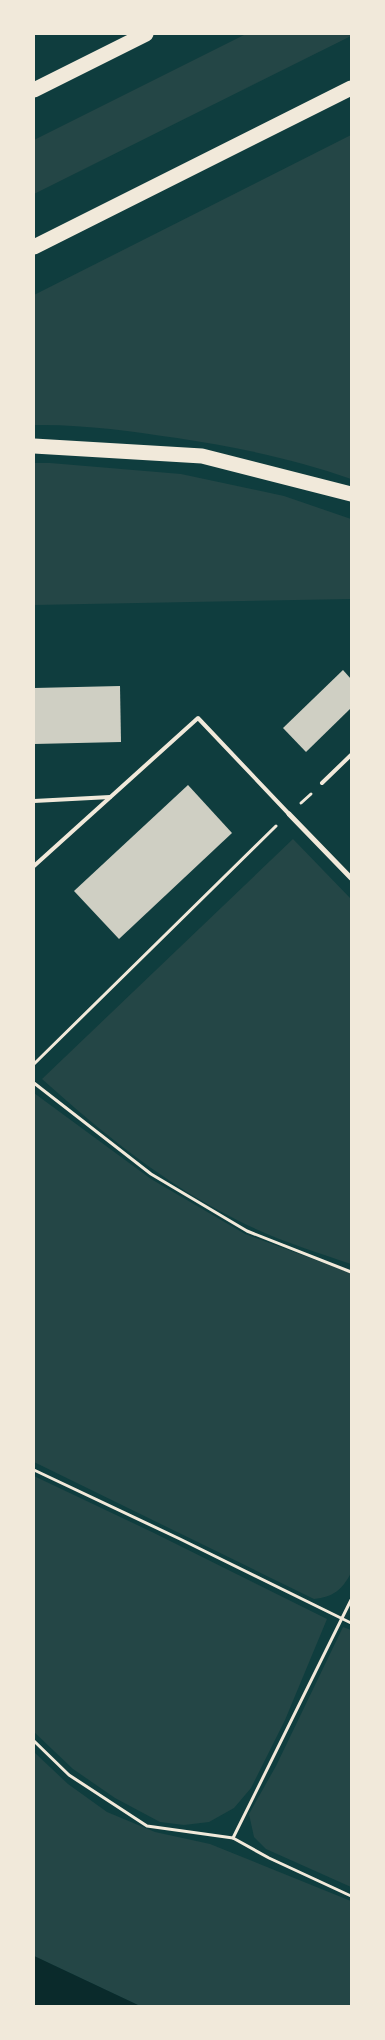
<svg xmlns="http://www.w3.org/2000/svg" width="385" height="2040" font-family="'Roboto Condensed',sans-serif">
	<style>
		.green { fill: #244646 }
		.water { fill: #0a2a2b }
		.building { fill: #cfcfc3 }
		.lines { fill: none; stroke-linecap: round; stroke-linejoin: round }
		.path { stroke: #f1e9da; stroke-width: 3 }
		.service { stroke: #f1e9da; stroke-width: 4 }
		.minor { stroke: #f1e9da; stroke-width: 5 }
		.motorway { stroke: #f1e9da; stroke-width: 15 }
	</style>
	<rect width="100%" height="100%" fill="#0f3d3e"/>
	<g class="green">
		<path d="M246 34H351V36L34 194V140Z"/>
		<path d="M351 135V479C295 459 236 447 177 438 130 431 81 424 34 425V295Z"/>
		<path d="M34 463H50L181 474 284 496 351 519V599L34 605Z"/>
		<path d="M293 839 351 899V1264C313 1251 274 1239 237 1220 165 1184 102 1133 42 1079Z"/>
		<path d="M34 1093 151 1179 245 1234 351 1273V1573C342 1590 333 1597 314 1599L34 1462Z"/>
		<path d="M34 1476 154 1533 327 1619 285 1720 251 1788 234 1808 209 1822 184 1825 160 1822 115 1798 73 1769 34 1732Z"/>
		<path d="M343 1627 351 1630V1887L266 1849 254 1837 249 1814 276 1766Z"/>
		<path d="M34 1752 68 1784 107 1812 155 1832 210 1844 351 1901V2006H140L34 1956Z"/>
	</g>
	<path class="water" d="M34 1956 140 2006H34Z"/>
	<g class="building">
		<path d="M343 670 351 679V708L306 752 283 728Z"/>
		<path d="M120 686 121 742 34 744V688Z"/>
		<path d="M188 785 232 833 119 939 74 891Z"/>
	</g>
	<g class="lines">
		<g class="path">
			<path d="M301 803 311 794"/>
			<path d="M34 1064 276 826"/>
			<path d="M34 1083 151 1174 247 1231 351 1272"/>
			<path d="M34 1470 180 1539 351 1623"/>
			<path d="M34 1741 69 1775 147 1826 233 1838 269 1858 351 1896"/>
			<path d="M233 1838 351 1600"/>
		</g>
		<g class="service">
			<path d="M322 783 351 755"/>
			<path d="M34 801 110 797"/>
			<path d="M34 866 198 718 289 814"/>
		</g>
		<path class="minor" d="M289 814 351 878"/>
		<g class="motorway">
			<path d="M34 90 146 34"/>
			<path d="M34 247 351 88"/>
			<path d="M34 446 202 456 351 494"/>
		</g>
	</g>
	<rect width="385" height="2040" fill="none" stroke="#f1e9da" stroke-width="70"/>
</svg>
